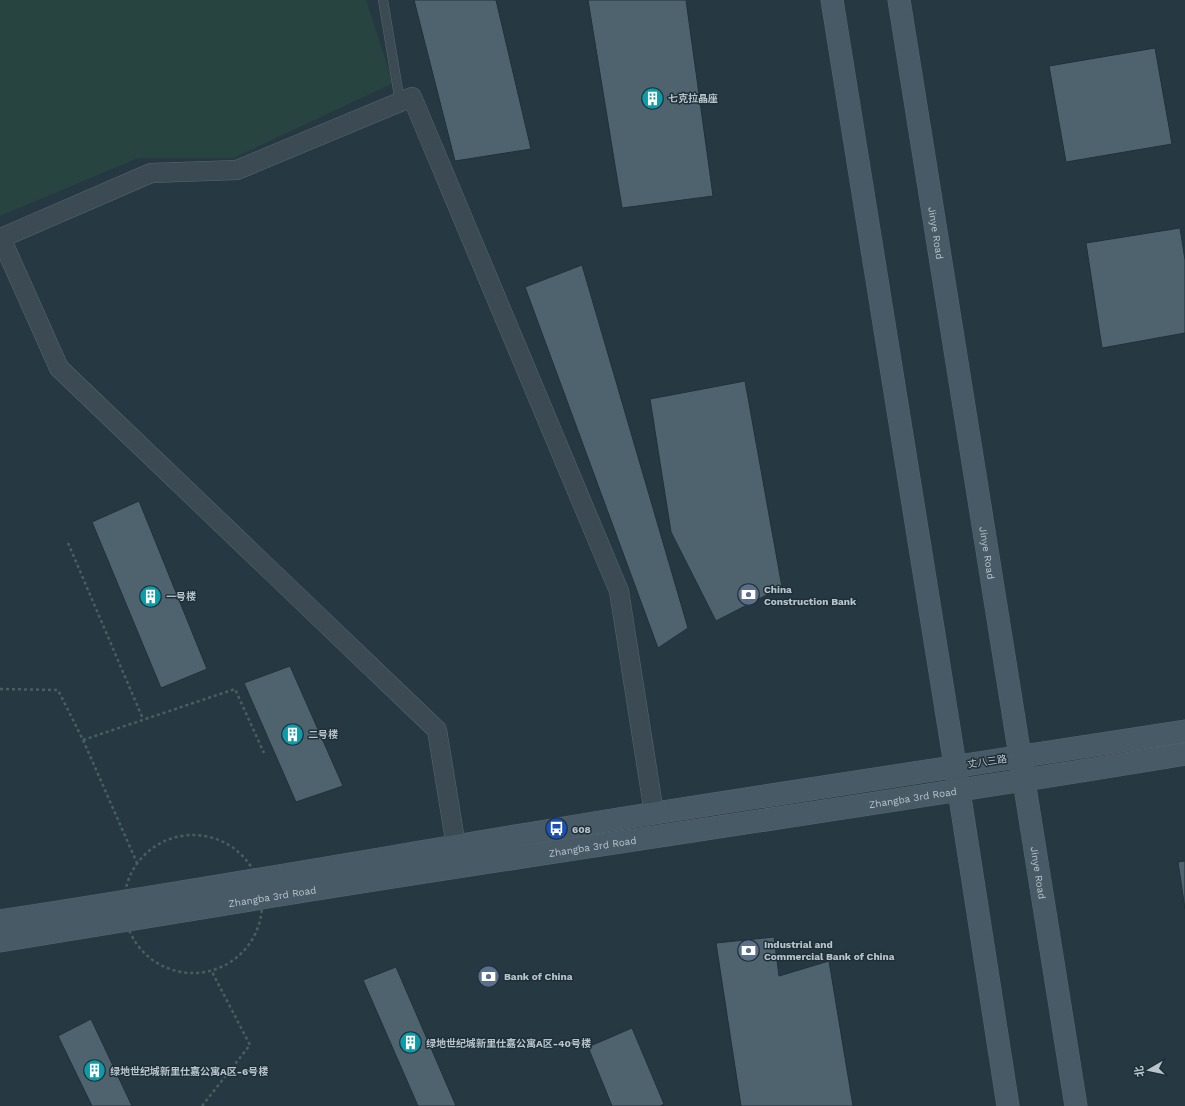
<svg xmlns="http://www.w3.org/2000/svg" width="1185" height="1106" font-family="'Work Sans','Noto Sans SC',sans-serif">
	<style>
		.green { fill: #284441 }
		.building { fill: #4f636e; stroke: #21313a }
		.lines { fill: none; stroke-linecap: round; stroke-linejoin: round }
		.lane-casing { stroke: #596770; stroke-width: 10 }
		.street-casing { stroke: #596770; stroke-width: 20 }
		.secondary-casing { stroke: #596770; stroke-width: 23 }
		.path { stroke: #47605d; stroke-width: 2.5; stroke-dasharray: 3 3; stroke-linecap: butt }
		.lane { stroke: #3b4a53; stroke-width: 9 }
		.street { stroke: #3b4a53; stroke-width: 19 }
		.secondary { stroke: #485a66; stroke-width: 22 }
		.labels { text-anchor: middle; stroke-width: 3; stroke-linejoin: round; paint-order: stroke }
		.poi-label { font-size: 10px; font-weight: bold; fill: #b8c4cc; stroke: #1f2f38; text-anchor: start }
		.street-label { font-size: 10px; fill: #b8c4cc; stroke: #1f2f38 }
	</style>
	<rect width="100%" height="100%" fill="#263943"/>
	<path class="green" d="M0 0H366L393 83 233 158H138L0 216Z"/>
	<g class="building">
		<path d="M414 0H496L531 149 455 161Z"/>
		<path d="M588 0H686L713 196 622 208Z"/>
		<path d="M1155 48 1172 144 1066 162 1049 66Z"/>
		<path d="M1180 228 1185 260V333L1102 348 1086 243Z"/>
		<path d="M582 265 688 628 658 648 525 287Z"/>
		<path d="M745 381 782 587 716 621 671 532 650 399Z"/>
		<path d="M139 501 207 669 161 688 92 522Z"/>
		<path d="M290 666 343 786 296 802 244 683Z"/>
		<path d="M1185 861V909L1178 862Z"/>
		<path d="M774 937 779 976 829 961 853 1106H741L716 943Z"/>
		<path d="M396 967 456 1106H418L363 980Z"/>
		<path d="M91 1019 132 1106H92L58 1036Z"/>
		<path d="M632 1028 664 1104 660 1106H612L588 1047Z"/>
	</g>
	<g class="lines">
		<defs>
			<path id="lane" d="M383 0 400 102"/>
			<path id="street" d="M456 846 437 730 59 368 1 238 151 173 237 170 412 97 619 591 654 813"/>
			<g id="secondary">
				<path d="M832 0 955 765 1008 1106"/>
				<path id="s1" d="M899 0 1076 1106"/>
				<path d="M0 921C217 888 432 849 649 814 827 785 1006 758 1185 731"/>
				<path id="s2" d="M0 941C87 927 174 912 262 898 569 848 878 805 1185 754"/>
			</g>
		</defs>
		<use href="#lane" class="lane-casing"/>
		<use href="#street" class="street-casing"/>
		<use href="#secondary" class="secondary-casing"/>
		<g class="path">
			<path d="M68 543 143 719"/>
			<path d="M0 689 58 690 83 740 137 863"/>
			<path d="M83 740 235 689 264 753"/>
			<circle cx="193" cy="904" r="69"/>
			<path d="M202 1106 250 1045 211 970"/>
		</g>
		<use href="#lane" class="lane"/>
		<use href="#street" class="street"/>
		<use href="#secondary" class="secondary"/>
	</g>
	<defs>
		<symbol id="building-disc" viewBox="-11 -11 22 22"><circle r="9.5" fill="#0f9aa8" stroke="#1f2f38"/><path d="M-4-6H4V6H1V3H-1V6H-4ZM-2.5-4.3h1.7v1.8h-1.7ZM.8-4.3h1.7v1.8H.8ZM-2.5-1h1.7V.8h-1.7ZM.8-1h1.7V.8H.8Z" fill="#fff"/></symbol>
		<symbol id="bank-disc" viewBox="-11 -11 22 22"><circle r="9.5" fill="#5c6f8a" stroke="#1f2f38"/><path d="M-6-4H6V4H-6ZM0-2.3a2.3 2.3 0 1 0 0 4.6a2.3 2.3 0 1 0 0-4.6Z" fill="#fff"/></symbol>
		<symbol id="bus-disc" viewBox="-11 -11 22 22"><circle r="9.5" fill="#1a4fb4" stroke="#1f2f38"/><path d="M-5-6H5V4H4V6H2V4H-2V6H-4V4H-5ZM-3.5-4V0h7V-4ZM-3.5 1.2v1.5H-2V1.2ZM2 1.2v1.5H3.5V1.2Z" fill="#fff"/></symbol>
	</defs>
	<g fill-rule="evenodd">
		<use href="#building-disc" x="640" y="86" width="25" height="25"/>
		<use href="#bank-disc" x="736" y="582" width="25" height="25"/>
		<use href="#building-disc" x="138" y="584" width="25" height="25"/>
		<use href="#building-disc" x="280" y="722" width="25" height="25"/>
		<use href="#bus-disc" x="544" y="816" width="25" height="25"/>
		<use href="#bank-disc" x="736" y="938" width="25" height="25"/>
		<use href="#bank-disc" x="476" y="964" width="25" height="25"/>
		<use href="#building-disc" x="398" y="1030" width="25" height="25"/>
		<use href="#building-disc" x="82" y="1058" width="25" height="25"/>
	</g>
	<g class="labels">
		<g class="poi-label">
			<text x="668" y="102">七克拉晶座</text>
			<text x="764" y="593">China<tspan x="764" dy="12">Construction Bank</tspan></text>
			<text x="166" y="600">一号楼</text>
			<text x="308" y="738">二号楼</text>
			<text x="572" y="833">608</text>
			<text x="764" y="948">Industrial and<tspan x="764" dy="12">Commercial Bank of China</tspan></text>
			<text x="504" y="980">Bank of China</text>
			<text x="426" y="1047">绿地世纪城新里仕嘉公寓A区-40号楼</text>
			<text x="110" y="1075">绿地世纪城新里仕嘉公寓A区-6号楼</text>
		</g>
		<g class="street-label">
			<text dy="4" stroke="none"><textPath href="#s1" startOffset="236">Jinye Road</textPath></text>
			<text dy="4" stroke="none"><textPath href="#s1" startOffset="560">Jinye Road</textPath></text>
			<text transform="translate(987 761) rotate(-8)" y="4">丈八三路</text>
			<text dy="4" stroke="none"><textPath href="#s2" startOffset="924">Zhangba 3rd Road</textPath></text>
			<text dy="4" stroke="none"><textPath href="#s2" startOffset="600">Zhangba 3rd Road</textPath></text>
			<text dy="4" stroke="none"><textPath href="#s1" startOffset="884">Jinye Road</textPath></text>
			<text dy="4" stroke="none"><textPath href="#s2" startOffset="276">Zhangba 3rd Road</textPath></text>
		</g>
	</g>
	<g transform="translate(1149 1070) rotate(261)" stroke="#1f2f38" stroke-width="3" paint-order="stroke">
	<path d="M0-3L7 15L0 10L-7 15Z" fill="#b8c4cc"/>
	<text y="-6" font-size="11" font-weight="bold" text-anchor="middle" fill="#b8c4cc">北</text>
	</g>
</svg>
